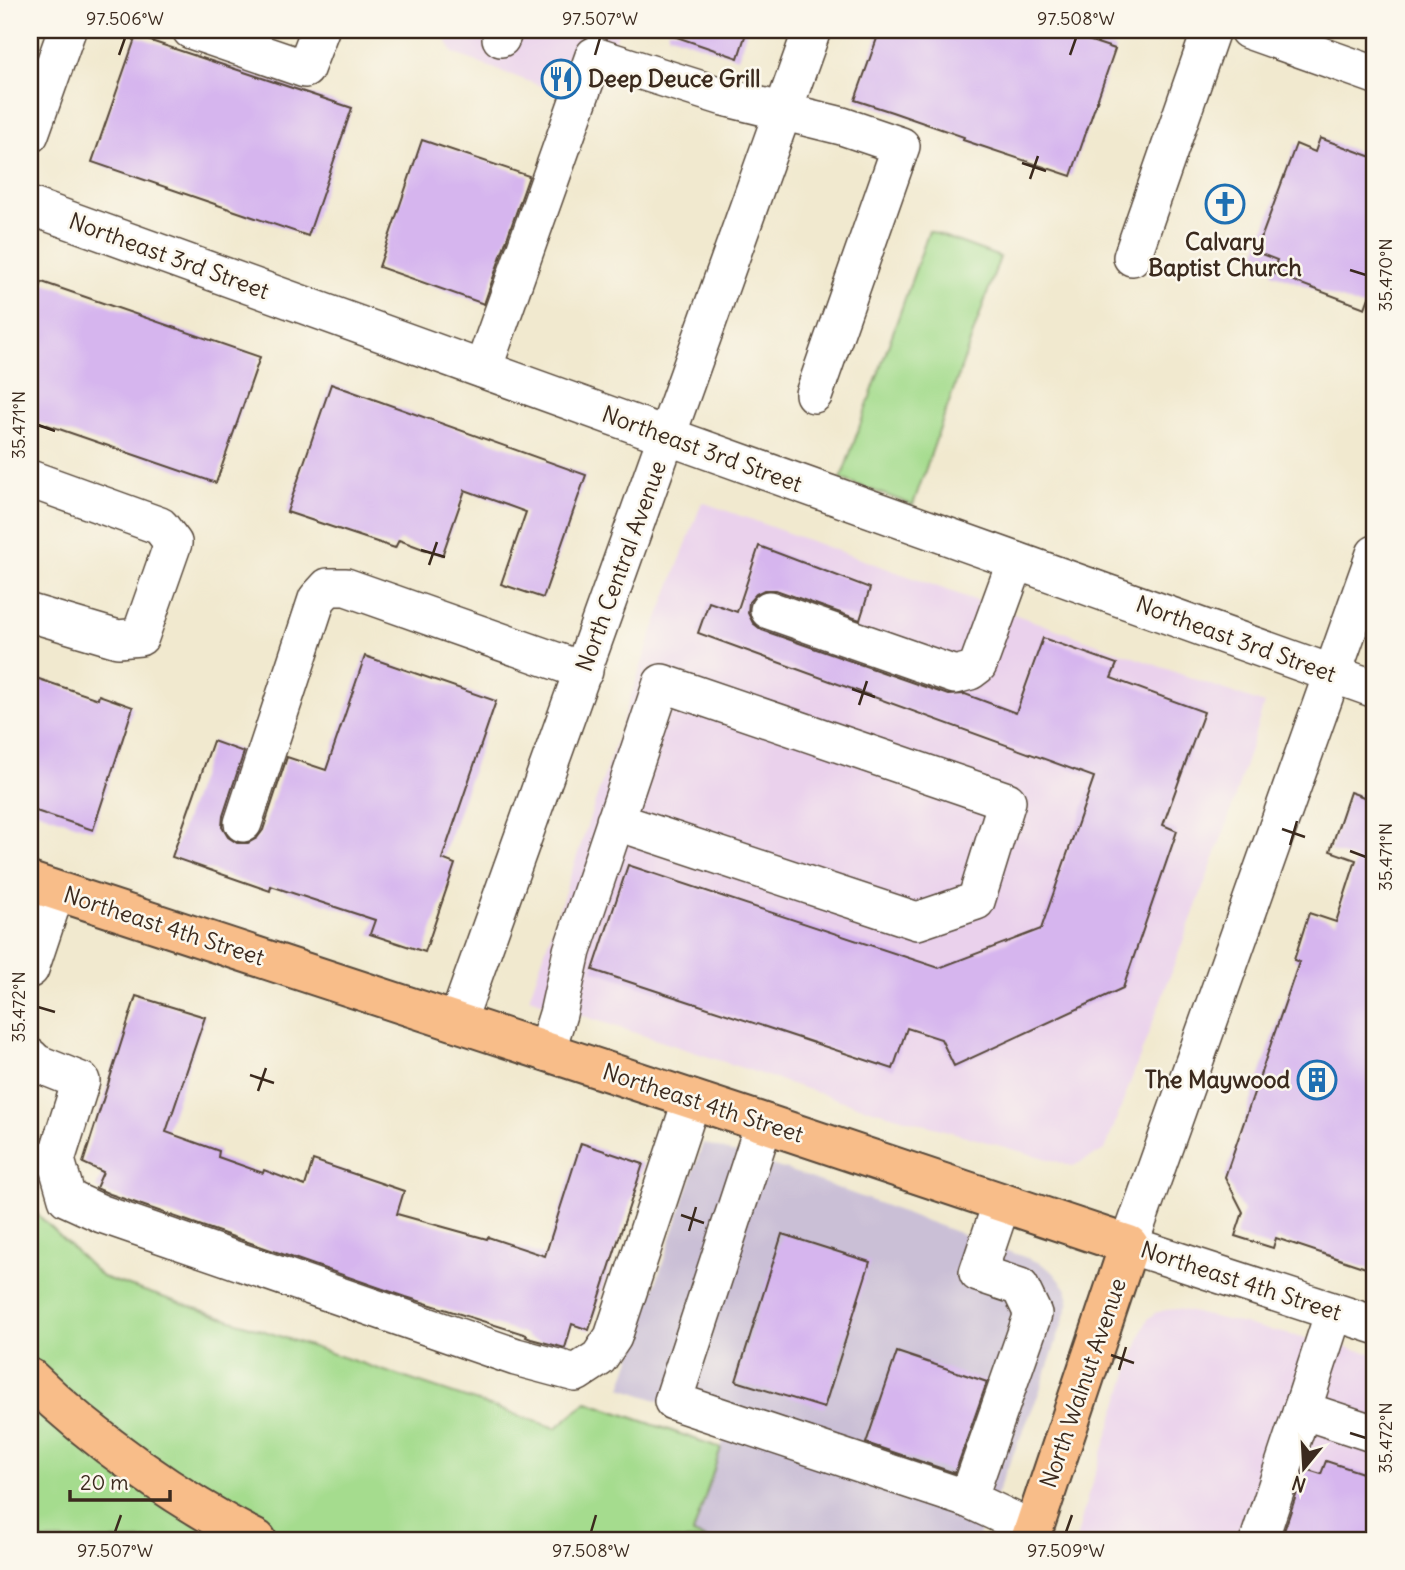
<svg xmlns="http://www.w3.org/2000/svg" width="1405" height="1570" font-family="Delius,sans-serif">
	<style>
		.built { fill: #ead1ec }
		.industrial { fill: #cabfd6 }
		.grass { fill: #a5dc8e; stroke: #708356; stroke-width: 2 }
		.building { fill: #d6b5ee }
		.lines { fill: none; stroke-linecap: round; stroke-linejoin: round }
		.minor-casing { stroke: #564739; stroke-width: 40 }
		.major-casing { stroke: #564739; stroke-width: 42 }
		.highway-casing { stroke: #564739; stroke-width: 42 }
		.minor { stroke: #fff; stroke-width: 37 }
		.major { stroke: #f8bd89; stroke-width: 38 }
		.highway { stroke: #f8bd89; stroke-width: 38 }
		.ticks { fill: none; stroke: #3b2a1e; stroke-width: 2.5 }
		.labels { text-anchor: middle; stroke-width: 5; stroke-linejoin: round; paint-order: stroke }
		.poi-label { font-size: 23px; font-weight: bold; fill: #3b2a1e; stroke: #fbf7ec; text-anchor: start }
		.street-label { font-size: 23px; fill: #3b2a1e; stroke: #fbf7ec }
		.neatline { fill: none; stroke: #3b2a1e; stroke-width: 2.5 }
		.ticks-label { font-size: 18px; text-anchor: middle; fill: #3b2a1e }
	</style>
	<rect width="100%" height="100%" fill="#fbf7ec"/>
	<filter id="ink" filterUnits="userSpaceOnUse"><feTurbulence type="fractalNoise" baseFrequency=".0143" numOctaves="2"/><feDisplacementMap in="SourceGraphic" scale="14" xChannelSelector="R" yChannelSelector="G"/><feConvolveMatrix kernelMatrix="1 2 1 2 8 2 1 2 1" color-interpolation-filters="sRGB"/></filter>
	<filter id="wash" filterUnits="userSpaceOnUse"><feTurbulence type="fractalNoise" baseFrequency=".00686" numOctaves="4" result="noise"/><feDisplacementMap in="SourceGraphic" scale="28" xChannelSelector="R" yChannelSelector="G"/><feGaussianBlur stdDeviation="1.57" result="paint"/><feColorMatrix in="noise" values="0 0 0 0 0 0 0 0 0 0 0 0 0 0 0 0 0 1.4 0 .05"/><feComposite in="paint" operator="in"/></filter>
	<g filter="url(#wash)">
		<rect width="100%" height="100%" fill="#f1e9cf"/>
		<g class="built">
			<path d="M444 30H619L591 105 453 53 443 34Z"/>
			<path d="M702 502 1264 704 1225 829 1105 1150 1073 1166 852 1104 529 998 652 634Z"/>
			<path d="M1178 1309 1375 1354V1540H1076L1088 1495 1142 1331 1148 1319 1155 1313 1166 1310Z"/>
		</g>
		<path class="industrial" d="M703 1143 802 1175 1040 1263 1053 1272 1066 1288 1069 1300 1066 1313 1039 1393 977 1540H710L692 1535 729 1424 621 1388Z"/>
		<g class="grass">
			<path d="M929 231 1000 257 913 505 841 479Z"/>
			<path d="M30 1207 102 1277 556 1428 587 1402 721 1448 693 1534 709 1540H289C216 1505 145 1456 83 1404 65 1389 46 1375 30 1358Z"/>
			<path d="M30 1398 224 1540H30Z"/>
		</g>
		<g id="blocks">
			<g class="building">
				<path d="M668 30H747L738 58 668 34Z"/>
				<path d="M880 30H1058L1115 49 1071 176 963 140 964 137 892 112 855 100Z"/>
				<path d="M136 36 352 108 308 236 92 162Z"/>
				<path d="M1320 138 1375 158V281L1365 308 1272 273 1277 260 1256 252 1296 144 1315 152Z"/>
				<path d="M422 140 529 176 484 304 379 267Z"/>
				<path d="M42 282 260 357 216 483 30 419V316Z"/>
				<path d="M331 384 586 475 543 598 501 584 526 512 465 490 442 556 399 540 395 548 287 512Z"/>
				<path d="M759 546 870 588 860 620 776 590H764L756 594 749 602 748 613 753 623 762 630 948 695 965 694 1016 713 1043 638 1117 664 1111 678 1204 712 1163 825 1177 831 1123 988 954 1066 941 1039 907 1028 893 1069 593 970 628 865 939 968 1041 929 1094 777 698 633 709 602 737 612Z"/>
				<path d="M365 656 496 701 442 859 455 864 425 952 370 934 375 920 271 886 270 891 172 857 213 741 244 752 223 816 222 827 228 837 237 843H248L257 838 263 830 287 757 326 770Z"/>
				<path d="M30 676 98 699 99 695 133 707 93 830 30 809Z"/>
				<path d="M1350 792 1375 801V1271L1276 1238 1273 1248 1235 1236 1243 1212 1225 1177 1299 962 1294 960 1309 913 1336 922 1356 860 1330 851Z"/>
				<path d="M136 996 205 1017 166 1132 219 1151 218 1157 263 1173 264 1170 305 1186 313 1160 404 1191 397 1214 487 1239 488 1237 545 1256 581 1143 643 1164 589 1330 572 1324 565 1348 531 1339 526 1337 527 1335 406 1297 110 1194 96 1188 103 1172 83 1163Z"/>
				<path d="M782 1234 870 1262 824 1408 736 1381Z"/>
				<path d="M897 1352 987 1382 955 1473 866 1443Z"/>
				<path d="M1326 1461 1375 1477V1540H1281L1305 1469 1321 1474Z"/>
			</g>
		</g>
	</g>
	<g filter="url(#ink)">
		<use href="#blocks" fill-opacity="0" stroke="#564739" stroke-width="2"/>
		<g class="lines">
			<defs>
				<g id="minor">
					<path d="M191 30 305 69 320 30"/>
					<path d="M1248 30 1375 75"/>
					<path d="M501 38 504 30"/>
					<path d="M30 134 67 30"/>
					<path d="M30 206 667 436 1375 689"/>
					<path d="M1132 257 1211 30"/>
					<path d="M483 369 594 56 724 97 842 126 901 146 814 394"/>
					<path d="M30 479 160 526 173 543 140 637 118 639 30 613"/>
					<path d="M1375 554 1129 1245 1375 1325"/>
					<path d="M769 610 955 675 970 671 978 665 1016 561"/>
					<path d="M243 823 317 599 328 587H346L584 671"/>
					<path d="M30 969 56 891"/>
					<path d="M457 1022 812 30"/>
					<path d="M546 1052 558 1014 572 951 662 683 1007 801 976 901 917 921 615 821"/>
					<path d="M30 1057 36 1063 81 1081 56 1160 67 1198 102 1214 516 1357 576 1373 599 1358 613 1337 692 1099"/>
					<path d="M764 1123 673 1401 968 1499 1034 1530"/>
					<path d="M1302 1410 1334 1312"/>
					<path d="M968 1499 1033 1314 1020 1287 978 1273 1002 1202"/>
					<path d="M1259 1540 1302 1410 1375 1434"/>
				</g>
				<path id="major" d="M30 882 764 1123 1129 1245 1030 1540"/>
				<path id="highway" d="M30 1378C95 1441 177 1499 257 1540"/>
			</defs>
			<use href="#minor" class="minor-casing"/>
			<use href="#major" class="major-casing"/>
			<use href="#highway" class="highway-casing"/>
			<use href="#minor" class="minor"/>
			<use href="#major" class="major"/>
			<use href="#highway" class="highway"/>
		</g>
	</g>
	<path class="ticks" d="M119 55 125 38M595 55 600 38M1070 55 1076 38M1022 163 1046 171M1030 179 1038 156M1350 270 1366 275M38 425 55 431M421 550 445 557M429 565 437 542M852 689 875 697M859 705 867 681M1282 829 1305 837M1290 845 1297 821M1350 851 1366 857M38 1007 55 1012M250 1075 274 1083M258 1091 266 1068M681 1215 704 1223M689 1231 696 1207M1111 1355 1134 1363M1119 1370 1126 1347M1350 1433 1366 1438M115 1532 121 1515M591 1532 596 1515M1066 1532 1072 1515"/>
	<defs>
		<symbol id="restaurant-ring" viewBox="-11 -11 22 22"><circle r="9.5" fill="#fbf7ec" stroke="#1f6fb2" stroke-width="1.5"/><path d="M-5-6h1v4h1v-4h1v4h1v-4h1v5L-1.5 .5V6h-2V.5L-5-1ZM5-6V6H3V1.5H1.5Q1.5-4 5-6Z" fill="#1f6fb2"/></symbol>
		<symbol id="church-ring" viewBox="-11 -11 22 22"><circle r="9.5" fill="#fbf7ec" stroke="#1f6fb2" stroke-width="1.5"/><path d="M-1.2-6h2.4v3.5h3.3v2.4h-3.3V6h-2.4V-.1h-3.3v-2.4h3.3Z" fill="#1f6fb2"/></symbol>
		<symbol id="building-ring" viewBox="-11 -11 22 22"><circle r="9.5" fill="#fbf7ec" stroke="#1f6fb2" stroke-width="1.5"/><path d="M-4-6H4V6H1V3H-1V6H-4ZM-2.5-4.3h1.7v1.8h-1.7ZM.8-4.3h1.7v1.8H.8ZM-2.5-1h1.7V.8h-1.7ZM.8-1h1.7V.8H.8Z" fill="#1f6fb2"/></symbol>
	</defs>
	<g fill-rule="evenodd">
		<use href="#restaurant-ring" x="539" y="57" width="44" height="44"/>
		<use href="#church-ring" x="1203" y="182" width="44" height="44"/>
		<use href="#building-ring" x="1295" y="1058" width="44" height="44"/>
	</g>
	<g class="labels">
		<g class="poi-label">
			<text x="588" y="87">Deep Deuce Grill</text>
			<text x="1225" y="250" text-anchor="middle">Calvary<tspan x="1225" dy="26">Baptist Church</tspan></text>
			<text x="1290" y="1088" text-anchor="end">The Maywood</text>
		</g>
		<g class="street-label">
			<text transform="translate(169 256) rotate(20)" y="8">Northeast 3rd Street</text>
			<text transform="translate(702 449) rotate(20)" y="8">Northeast 3rd Street</text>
			<text transform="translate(621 566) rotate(-70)" y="8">North Central Avenue</text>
			<text transform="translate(1236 639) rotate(20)" y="8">Northeast 3rd Street</text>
			<text transform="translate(164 926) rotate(18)" y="8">Northeast 4th Street</text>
			<text transform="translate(703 1103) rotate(18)" y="8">Northeast 4th Street</text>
			<text transform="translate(1241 1281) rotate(18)" y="8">Northeast 4th Street</text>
			<text transform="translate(1083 1383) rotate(-71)" y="8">North Walnut Avenue</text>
		</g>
	</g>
	<rect width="1405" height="1570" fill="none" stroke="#fbf7ec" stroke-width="77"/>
	<g transform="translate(1304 1468) rotate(198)" stroke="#fbf7ec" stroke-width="5" paint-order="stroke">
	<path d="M0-5L12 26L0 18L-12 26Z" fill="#3b2a1e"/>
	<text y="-10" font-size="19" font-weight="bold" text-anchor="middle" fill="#3b2a1e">N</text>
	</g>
	<path d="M70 1490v10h100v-10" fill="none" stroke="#3b2a1e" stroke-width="3.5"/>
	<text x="80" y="1490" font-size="21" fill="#3b2a1e" stroke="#fbf7ec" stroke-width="5" paint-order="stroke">20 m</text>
	<rect x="38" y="38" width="1328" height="1494" class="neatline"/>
	<g class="ticks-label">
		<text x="125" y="25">97.506°W</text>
		<text x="600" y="25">97.507°W</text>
		<text x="1076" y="25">97.508°W</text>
		<text transform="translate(1386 275) rotate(-90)" y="6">35.470°N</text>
		<text transform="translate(19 425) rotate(-90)" y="6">35.471°N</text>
		<text transform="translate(1386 857) rotate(-90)" y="6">35.471°N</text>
		<text transform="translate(19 1007) rotate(-90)" y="6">35.472°N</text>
		<text transform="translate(1386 1438) rotate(-90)" y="6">35.472°N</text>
		<text x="115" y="1557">97.507°W</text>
		<text x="591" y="1557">97.508°W</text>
		<text x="1066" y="1557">97.509°W</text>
	</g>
</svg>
